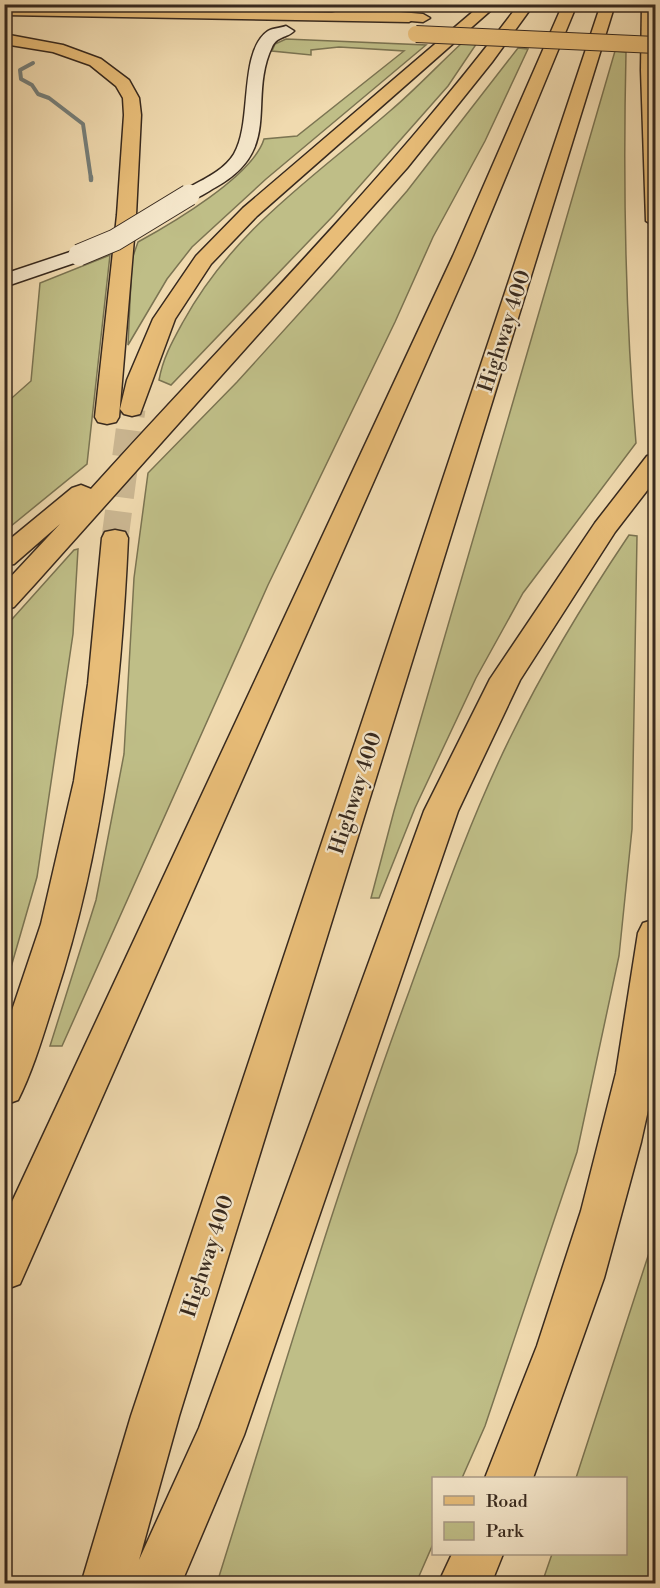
<svg xmlns="http://www.w3.org/2000/svg" width="660" height="1588" font-family="'Libre Bodoni',serif">
	<style>
		.green { fill: #bfbe87; stroke: #7b7452; stroke-width: 1.5 }
		.lines { fill: none; stroke-linecap: round; stroke-linejoin: round }
		.stream-far1 { stroke: #767f7a; stroke-width: 4 }
		.stream { stroke: #767f7a; stroke-width: 4.5 }
		.highway-tunnel { stroke: #cbb792; stroke-width: 27; stroke-dasharray: 27 14; stroke-linecap: butt }
		.secondary-casing { stroke: #37291e; stroke-width: 3 }
		.primary-casing { stroke: #37291e; stroke-width: 3 }
		.highway-casing { stroke: #37291e; stroke-width: 3 }
		.secondary { fill: #f5e7cb; fill-rule: evenodd }
		.primary { fill: #e8bd78; fill-rule: evenodd }
		.highway { fill: #e8bd78; fill-rule: evenodd }
		.secondary-bridge-casing { stroke: #37291e; stroke-width: 23; stroke-linecap: butt }
		.primary-bridge-casing { stroke: #37291e; stroke-width: 18; stroke-linecap: butt }
		.secondary-bridge { stroke: #f5e7cb; stroke-width: 21 }
		.primary-bridge { stroke: #e8bd78; stroke-width: 16 }
		.labels { text-anchor: middle; stroke-width: 4.5; stroke-linejoin: round; paint-order: stroke }
		.street-label { font-size: 21px; fill: #37291e; stroke: #f5e7cb }
	</style>
	<rect width="100%" height="100%" fill="#f0daaf"/>
	<filter id="stains"><feTurbulence type="fractalNoise" baseFrequency=".00333" numOctaves="4"/><feColorMatrix values="0 0 0 0 .2 0 0 0 0 .09 0 0 0 0 .02 0 0 0 .5 -.17"/></filter>
	<radialGradient id="worn" r=".72"><stop offset=".6" stop-color="#630" stop-opacity="0"/><stop offset="1" stop-color="#630" stop-opacity=".3"/></radialGradient>
	<g class="green">
		<path d="M286 39 426 45 266 179 192 247 167 279 128 345 132 259 138 242C171 224 253 176 264 139L297 136 404 51 339 47 311 50V55L272 51 275 44Z"/>
		<path d="M463 42 477 43 448 86 334 215 171 385 159 380C163 358 172 342 183 322 234 229 312 179 390 111 415 90 438 65 463 42Z"/>
		<path d="M518 48 528 49 485 141 433 237 395 322 268 585 62 1046H50L96 900 124 754 134 578 148 473 237 382 334 275 407 191Z"/>
		<path d="M615 51 626 52C623 182 625 313 636 443L523 593 476 678 415 808 379 898H371L394 811Z"/>
		<path d="M110 255 87 464 5 531V404L31 381 40 283Z"/>
		<path d="M629 535 637 536 632 829 619 956 577 1152 485 1426 462 1478H434L433 1544 416 1583H217C279 1385 338 1184 410 989 441 903 471 817 511 736 545 666 586 599 629 535Z"/>
		<path d="M78 549 73 634 37 877 5 988V627L74 550Z"/>
		<path d="M655 1218V1583H542L552 1554H626V1478H576L650 1250Z"/>
	</g>
	<g class="lines">
		<path class="stream-far1" d="M33 63 20 70 21 79 32 85 38 94 49 98 83 124 91 179"/>
		<path class="stream" d="M91 177V180"/>
		<path class="highway-tunnel" d="M115 538 132 409"/>
		<defs>
			<g id="secondary">
				<path d="M286 26 294 31C287 38 277 36 272 47 247 100 284 149 216 187 205 193 195 202 182 199L180 195 182 191C200 181 223 172 234 154 253 122 238 52 268 31 273 28 281 28 286 26Z"/>
				<path d="M79 249 86 251 89 255 86 259 4 287V274Z"/>
			</g>
			<path id="primary" d="M4 7 409 14 416 18 409 22 4 15Z"/>
			<g id="highway">
				<path d="M255 4H269L264 18H254L252 15Z"/>
				<path d="M308 4 423 14 430 18 423 22 341 15Z"/>
				<path d="M482 4H498L257 216 211 264 175 319 140 414 132 416 124 414 120 409 127 380 153 319 196 256 243 208Z"/>
				<path d="M519 4H534L492 62 407 168 35 584 14 607 4 610V584L60 524 14 564 4 566V544L72 488 81 485 91 489C235 329 390 177 519 4Z"/>
				<path d="M563 4H577L473 256 20 1284 4 1290V1219L453 256Z"/>
				<path d="M601 4H615L179 1416 139 1560 199 1428 424 811 490 679 595 523 647 456 656 454V479L615 532 520 680 458 811 244 1435 181 1584H81L131 1416Z"/>
				<path d="M642 4H656V227L646 221 641 70Z"/>
				<path d="M4 34 63 45 101 59 129 80 139 98 141 115 136 215 119 417 116 422 107 424 98 422 95 417 117 215 124 115 123 98 116 86 90 65 53 52 4 44Z"/>
				<path d="M115 530 125 532 128 538C121 694 104 849 55 998 44 1032 34 1068 18 1100L4 1105V1034L41 924 74 781 88 684 102 538 105 532Z"/>
				<path d="M656 919V1074L641 1142 604 1278 533 1478H485L537 1346 581 1211 616 1073 638 933 643 923Z"/>
				<path d="M452 1554H503L491 1584H438Z"/>
			</g>
		</defs>
		<use href="#secondary" class="secondary-casing"/>
		<use href="#primary" class="primary-casing"/>
		<use href="#highway" class="highway-casing"/>
		<use href="#secondary" class="secondary"/>
		<use href="#primary" class="primary"/>
		<use href="#highway" class="highway"/>
		<defs>
			<path id="secondary-bridge" d="M79 255 115 240 189 195"/>
			<path id="primary-bridge" d="M416 34 656 45"/>
		</defs>
		<use href="#secondary-bridge" class="secondary-bridge-casing"/>
		<use href="#primary-bridge" class="primary-bridge-casing"/>
		<use href="#secondary-bridge" class="secondary-bridge"/>
		<use href="#primary-bridge" class="primary-bridge"/>
	</g>
	<g class="labels">
		<g class="street-label">
			<text transform="translate(504 331) rotate(-72)" y="7">Highway 400</text>
			<text transform="translate(355 793) rotate(-72)" y="7">Highway 400</text>
			<text transform="translate(207 1256) rotate(-72)" y="7">Highway 400</text>
		</g>
	</g>
	<rect width="660" height="1588" fill="none" stroke="#f0daaf" stroke-width="24"/>
	<rect x="6" y="6" width="648" height="1576" fill="none" stroke="#37291e" stroke-width="3"/>
	<rect x="12" y="12" width="636" height="1564" fill="none" stroke="#37291e" stroke-width="1.5"/>
	<rect x="432" y="1477" width="195" height="78" fill="#f5e7cb" stroke="#a99b86" stroke-width="1.5"/>
	<rect x="444" y="1496" width="30" height="9" fill="#e8bd78" stroke="#a99b86" stroke-width="1.5"/>
	<text x="486" y="1507" font-size="18" fill="#37291e">Road</text>
	<rect x="444" y="1522" width="30" height="18" fill="#bfbe87" stroke="#a99b86" stroke-width="1.5"/>
	<text x="486" y="1537" font-size="18" fill="#37291e">Park</text>
	<rect width="100%" height="100%" filter="url(#stains)"/>
	<rect width="100%" height="100%" fill="url(#worn)"/>
</svg>
